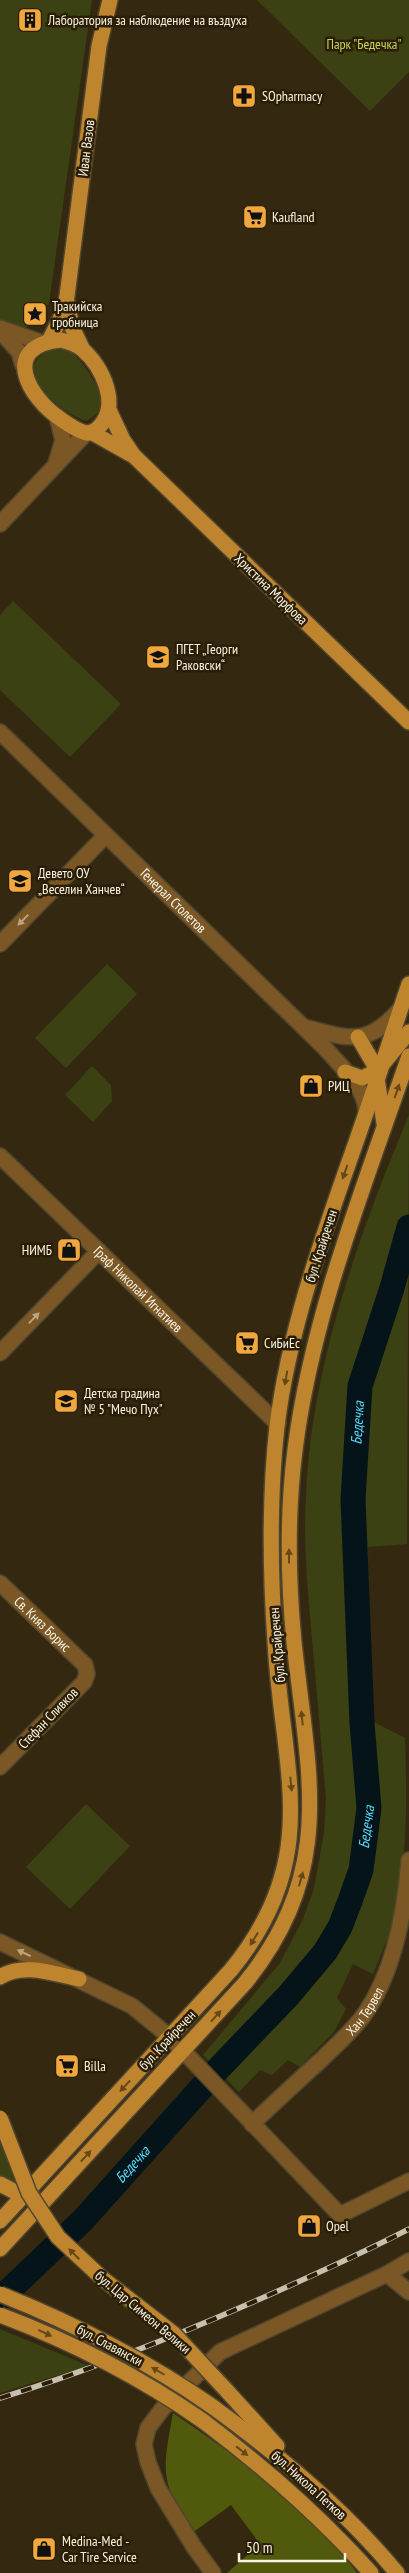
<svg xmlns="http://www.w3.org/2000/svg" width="409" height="2573" font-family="'PT Sans Narrow',sans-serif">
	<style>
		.green { fill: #3b4112 }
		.forest { fill: #515a0c }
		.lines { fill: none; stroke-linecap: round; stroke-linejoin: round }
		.river { stroke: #051419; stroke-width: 25 }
		.minor-casing { stroke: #50452e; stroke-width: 18 }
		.major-casing { stroke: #50452e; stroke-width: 18 }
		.minor { stroke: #7a5725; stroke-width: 15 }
		.major { stroke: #bf852e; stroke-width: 15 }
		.rail-casing { stroke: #c8c0af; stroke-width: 5.5 }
		.rail { stroke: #2a1f06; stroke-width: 4; stroke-dasharray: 11; stroke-linecap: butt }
		.major-bridge-casing { stroke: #50452e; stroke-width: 18; stroke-linecap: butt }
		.major-bridge { stroke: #bf852e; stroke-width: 15 }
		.oneway { fill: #baa484 }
		.oneway2 { fill: #664816 }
		.labels { text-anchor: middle; stroke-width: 5; stroke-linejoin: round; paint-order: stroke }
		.poi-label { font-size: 14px; fill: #f9f2e3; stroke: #2a1f06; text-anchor: start }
		.park-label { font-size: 14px; fill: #c4d659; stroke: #2a1f06 }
		.street-label { font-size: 14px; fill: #f9f2e3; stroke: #2a1f06 }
		.water-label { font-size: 15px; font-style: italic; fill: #59dafa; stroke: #2a1f06 }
	</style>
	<rect width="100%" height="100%" fill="#342910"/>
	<g class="green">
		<path d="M0 0H92L49 303 18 336 0 325Z"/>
		<path d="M257 0H409V72L370 111Z"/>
		<path d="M56 348C59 348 64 347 67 349 78 354 101 388 102 401 103 411 94 417 86 421 59 412 2 365 56 348Z"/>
		<path d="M13 601 121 704 70 757 0 690V615Z"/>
		<path d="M107 964 137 994 66 1068 35 1038Z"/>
		<path d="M92 1066 111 1085 112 1101 93 1122 65 1095Z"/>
		<path d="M409 1115 407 1544 368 1547 370 1720 405 1738C407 1799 408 1861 393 1920 389 1938 380 1956 373 1974L353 1964 337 1998 346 2009 334 2032 300 2067 288 2060 272 2075 260 2070 239 2092 203 2055 280 1963 303 1919 314 1888 324 1833 326 1798C321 1745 317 1692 312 1639 308 1592 303 1544 306 1496 311 1367 359 1234 409 1115Z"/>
		<path d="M86 1804 130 1846 70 1909 26 1867Z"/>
		<path d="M0 2136 19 2188 0 2175Z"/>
		<path d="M0 2329 89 2366 0 2393Z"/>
	</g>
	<path class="forest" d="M173 2413C239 2458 309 2508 357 2573H227L260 2544 231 2505 192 2533C160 2480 162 2473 173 2413Z"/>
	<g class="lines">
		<path class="river" id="s1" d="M0 2299 83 2220 220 2067 288 1996 325 1952 340 1927 350 1901 361 1870 369 1808 362 1723 353 1499 360 1386 392 1288 409 1227"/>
		<defs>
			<g id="minor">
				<path d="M0 328 43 343"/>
				<path d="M1 332 19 352 23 365"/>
				<path d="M56 463 63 440 57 416"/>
				<path d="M0 524 86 433"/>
				<path id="s2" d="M0 732 325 1048C340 1066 365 1086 366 1111"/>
				<path d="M0 944 106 835"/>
				<path d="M304 1027C350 1039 368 1047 401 1008"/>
				<path id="s3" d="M0 1156 278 1424"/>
				<path d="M0 1353 99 1251"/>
				<path id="s4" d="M0 1583 85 1665 87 1674 84 1682 0 1767"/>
				<path d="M0 1942 132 2006 170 2037 340 2215 409 2181"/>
				<path id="s5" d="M252 2124C275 2102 299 2080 322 2059 337 2044 354 2030 366 2012 395 1969 405 1911 409 1860"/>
				<path d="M387 2274 409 2292"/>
				<path d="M213 2573 194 2547 158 2488 148 2462 144 2444 148 2428 163 2408 220 2352 387 2274 409 2261"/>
			</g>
			<g id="major">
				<path d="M67 302 72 327 82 348"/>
				<path d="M61 340C69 342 76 344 82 349 102 366 121 405 99 427 96 430 91 434 86 433 78 431 69 425 62 420 27 397 0 346 61 340Z"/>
				<path d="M49 341 63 313 67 296 99 46 110 0"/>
				<path d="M109 410 123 440 134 456 409 722"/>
				<path d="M91 432 130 454"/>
				<path d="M358 1037 375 1066 384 1123"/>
				<path d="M345 1072 362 1078 377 1071 409 1032"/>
				<path d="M0 1977C23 1962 54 1974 79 1979"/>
				<path d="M0 2184 23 2196 32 2195"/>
				<path d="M0 2221 231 1970C324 1856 282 1771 275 1642 270 1570 269 1498 277 1426 289 1329 323 1236 355 1145 374 1091 391 1037 409 984"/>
				<path d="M0 2249 245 1983C337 1869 308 1775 294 1642 288 1579 287 1513 295 1450 312 1314 365 1185 409 1056"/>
				<path d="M227 2391 277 2446"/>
				<path d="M213 2407C280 2456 344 2509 397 2573"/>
				<path d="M203 2421C264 2467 320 2516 371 2573"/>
			</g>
		</defs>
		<use href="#minor" class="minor-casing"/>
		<use href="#major" class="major-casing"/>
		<use href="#minor" class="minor"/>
		<use href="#major" class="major"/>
		<defs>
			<path id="rail" d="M0 2398C92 2370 181 2334 269 2295 316 2274 363 2253 409 2229"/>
		</defs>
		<use href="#rail" class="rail-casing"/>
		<use href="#rail" class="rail"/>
		<defs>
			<g id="major-bridge">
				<path d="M0 2118 29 2193 58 2237 103 2279 174 2334 227 2391"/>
				<path d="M0 2294C75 2324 147 2361 213 2407"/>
				<path d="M0 2315C72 2342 140 2377 203 2421"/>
			</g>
		</defs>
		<use href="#major-bridge" class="major-bridge-casing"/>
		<use href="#major-bridge" class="major-bridge"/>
	</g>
	<defs><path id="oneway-solid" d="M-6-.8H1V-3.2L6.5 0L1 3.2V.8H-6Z" transform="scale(1.25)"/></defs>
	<g class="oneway">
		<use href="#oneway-solid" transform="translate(23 920) rotate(134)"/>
		<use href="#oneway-solid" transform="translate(34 1318) rotate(-46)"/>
		<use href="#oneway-solid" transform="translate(24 1953) rotate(-155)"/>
	</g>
	<g class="oneway2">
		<use href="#oneway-solid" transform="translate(397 1091) rotate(-71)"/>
		<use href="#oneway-solid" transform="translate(345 1172) rotate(109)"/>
		<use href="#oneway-solid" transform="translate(286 1378) rotate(100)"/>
		<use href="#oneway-solid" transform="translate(289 1556) rotate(-90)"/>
		<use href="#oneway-solid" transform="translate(302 1718) rotate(-96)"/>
		<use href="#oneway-solid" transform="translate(291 1784) rotate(84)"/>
		<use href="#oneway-solid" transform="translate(301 1879) rotate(-74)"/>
		<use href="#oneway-solid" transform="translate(254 1939) rotate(122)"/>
		<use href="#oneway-solid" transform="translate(216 2016) rotate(-48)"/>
		<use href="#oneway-solid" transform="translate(125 2086) rotate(133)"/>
		<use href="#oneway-solid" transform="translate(86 2156) rotate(-47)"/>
		<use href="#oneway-solid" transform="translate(74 2254) rotate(-135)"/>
		<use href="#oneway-solid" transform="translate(45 2333) rotate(25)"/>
		<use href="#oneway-solid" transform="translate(158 2371) rotate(-150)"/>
		<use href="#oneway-solid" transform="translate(242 2451) rotate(38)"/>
	</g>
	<defs>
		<symbol id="building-square" viewBox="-11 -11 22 22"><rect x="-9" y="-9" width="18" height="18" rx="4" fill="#efa73e" stroke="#2a1f06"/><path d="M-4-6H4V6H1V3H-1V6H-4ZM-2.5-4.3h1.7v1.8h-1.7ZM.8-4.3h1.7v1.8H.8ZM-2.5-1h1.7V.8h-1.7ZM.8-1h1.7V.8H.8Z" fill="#111"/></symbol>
		<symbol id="pharmacy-square" viewBox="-11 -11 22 22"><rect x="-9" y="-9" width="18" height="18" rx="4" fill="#efa73e" stroke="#2a1f06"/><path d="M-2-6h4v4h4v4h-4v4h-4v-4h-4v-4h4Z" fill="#111"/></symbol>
		<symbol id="supermarket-square" viewBox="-11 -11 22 22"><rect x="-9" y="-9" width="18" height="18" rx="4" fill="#efa73e" stroke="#2a1f06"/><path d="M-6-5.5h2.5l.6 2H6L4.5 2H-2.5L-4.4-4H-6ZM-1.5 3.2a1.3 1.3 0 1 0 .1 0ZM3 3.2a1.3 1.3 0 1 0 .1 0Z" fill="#111"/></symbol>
		<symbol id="sight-square" viewBox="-11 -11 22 22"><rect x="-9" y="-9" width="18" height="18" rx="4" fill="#efa73e" stroke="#2a1f06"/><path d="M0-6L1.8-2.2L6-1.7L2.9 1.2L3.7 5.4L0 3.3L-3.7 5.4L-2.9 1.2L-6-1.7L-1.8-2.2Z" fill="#111"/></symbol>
		<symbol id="school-square" viewBox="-11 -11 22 22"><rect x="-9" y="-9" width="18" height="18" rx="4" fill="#efa73e" stroke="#2a1f06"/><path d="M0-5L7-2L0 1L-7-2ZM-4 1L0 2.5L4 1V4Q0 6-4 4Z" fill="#111"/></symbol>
		<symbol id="shop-square" viewBox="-11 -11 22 22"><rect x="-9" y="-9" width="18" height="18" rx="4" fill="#efa73e" stroke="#2a1f06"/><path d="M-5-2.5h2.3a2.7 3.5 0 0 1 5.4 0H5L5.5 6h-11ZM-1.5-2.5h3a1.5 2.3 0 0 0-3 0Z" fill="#111"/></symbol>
	</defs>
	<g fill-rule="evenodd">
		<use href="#building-square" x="16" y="6" width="28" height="28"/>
		<use href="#pharmacy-square" x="230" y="82" width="28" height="28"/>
		<use href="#supermarket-square" x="241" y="203" width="28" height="28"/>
		<use href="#sight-square" x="21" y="300" width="28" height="28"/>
		<use href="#school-square" x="144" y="643" width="28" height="28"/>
		<use href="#school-square" x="6" y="867" width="28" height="28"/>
		<use href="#shop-square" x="297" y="1072" width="28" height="28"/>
		<use href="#shop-square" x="55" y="1236" width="28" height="28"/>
		<use href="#supermarket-square" x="233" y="1329" width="28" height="28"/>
		<use href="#school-square" x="52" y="1387" width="28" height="28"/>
		<use href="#supermarket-square" x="53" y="2052" width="28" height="28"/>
		<use href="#shop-square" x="295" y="2212" width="28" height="28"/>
		<use href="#shop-square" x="30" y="2535" width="28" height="28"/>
	</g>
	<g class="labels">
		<g class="poi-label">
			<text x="48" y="25">Лаборатория за наблюдение на въздуха</text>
			<text x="262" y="101">SOpharmacy</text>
			<text x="272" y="222">Kaufland</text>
			<text x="52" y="311">Тракийска<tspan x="52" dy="16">гробница</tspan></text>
			<text x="176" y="654">ПГЕТ „Георги<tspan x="176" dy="16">Раковски“</tspan></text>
			<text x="38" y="878">Девето ОУ<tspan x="38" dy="16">„Веселин Ханчев“</tspan></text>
			<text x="328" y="1091">РИЦ</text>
			<text x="52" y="1255" text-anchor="end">НИМБ</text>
			<text x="264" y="1348">СиБиЕс</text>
			<text x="84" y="1398">Детска градина<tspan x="84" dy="16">№ 5 "Мечо Пух"</tspan></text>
			<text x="84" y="2071">Billa</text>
			<text x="326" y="2231">Opel</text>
			<text x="62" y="2546">Medina-Med -<tspan x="62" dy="16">Car Tire Service</tspan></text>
		</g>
		<g class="park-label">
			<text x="364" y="49">Парк "Бедечка"</text>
		</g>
		<g class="street-label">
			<text transform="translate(86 148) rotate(-83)" y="5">Иван Вазов</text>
			<text transform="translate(271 589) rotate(44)" y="5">Христина Морфова</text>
			<text dy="5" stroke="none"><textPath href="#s2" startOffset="242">Генерал Столетов</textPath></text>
			<text transform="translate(321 1246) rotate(-72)" y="5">бул. Крайречен</text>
			<text dy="5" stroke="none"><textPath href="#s3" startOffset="192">Граф Николай Игнатиев</textPath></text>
			<text dy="5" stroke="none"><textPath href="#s4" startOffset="59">Св. Княз Борис</textPath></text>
			<text transform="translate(277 1645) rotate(-95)" y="5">бул. Крайречен</text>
			<text transform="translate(48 1718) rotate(-46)" y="5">Стефан Сливков</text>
			<text dy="5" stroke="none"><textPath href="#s5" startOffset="160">Хан Тервел</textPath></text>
			<text transform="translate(167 2040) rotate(-47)" y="5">бул. Крайречен</text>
			<text transform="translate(143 2312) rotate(40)" y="5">бул. Цар Симеон Велики</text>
			<text transform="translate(110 2345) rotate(28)" y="5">бул. Славянски</text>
			<text transform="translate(309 2485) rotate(42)" y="5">бул. Никола Петков</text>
		</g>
		<g class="water-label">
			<text dy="5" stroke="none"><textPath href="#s1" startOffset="1014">Бедечка</textPath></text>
			<text dy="5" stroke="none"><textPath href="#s1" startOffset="609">Бедечка</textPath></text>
			<text dy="5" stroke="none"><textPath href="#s1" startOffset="189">Бедечка</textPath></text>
		</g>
	</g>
	<path d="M239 2553v8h106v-8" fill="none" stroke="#f9f2e3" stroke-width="2.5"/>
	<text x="246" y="2553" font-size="15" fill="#f9f2e3" stroke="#2a1f06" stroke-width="4" paint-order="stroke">50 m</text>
</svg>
